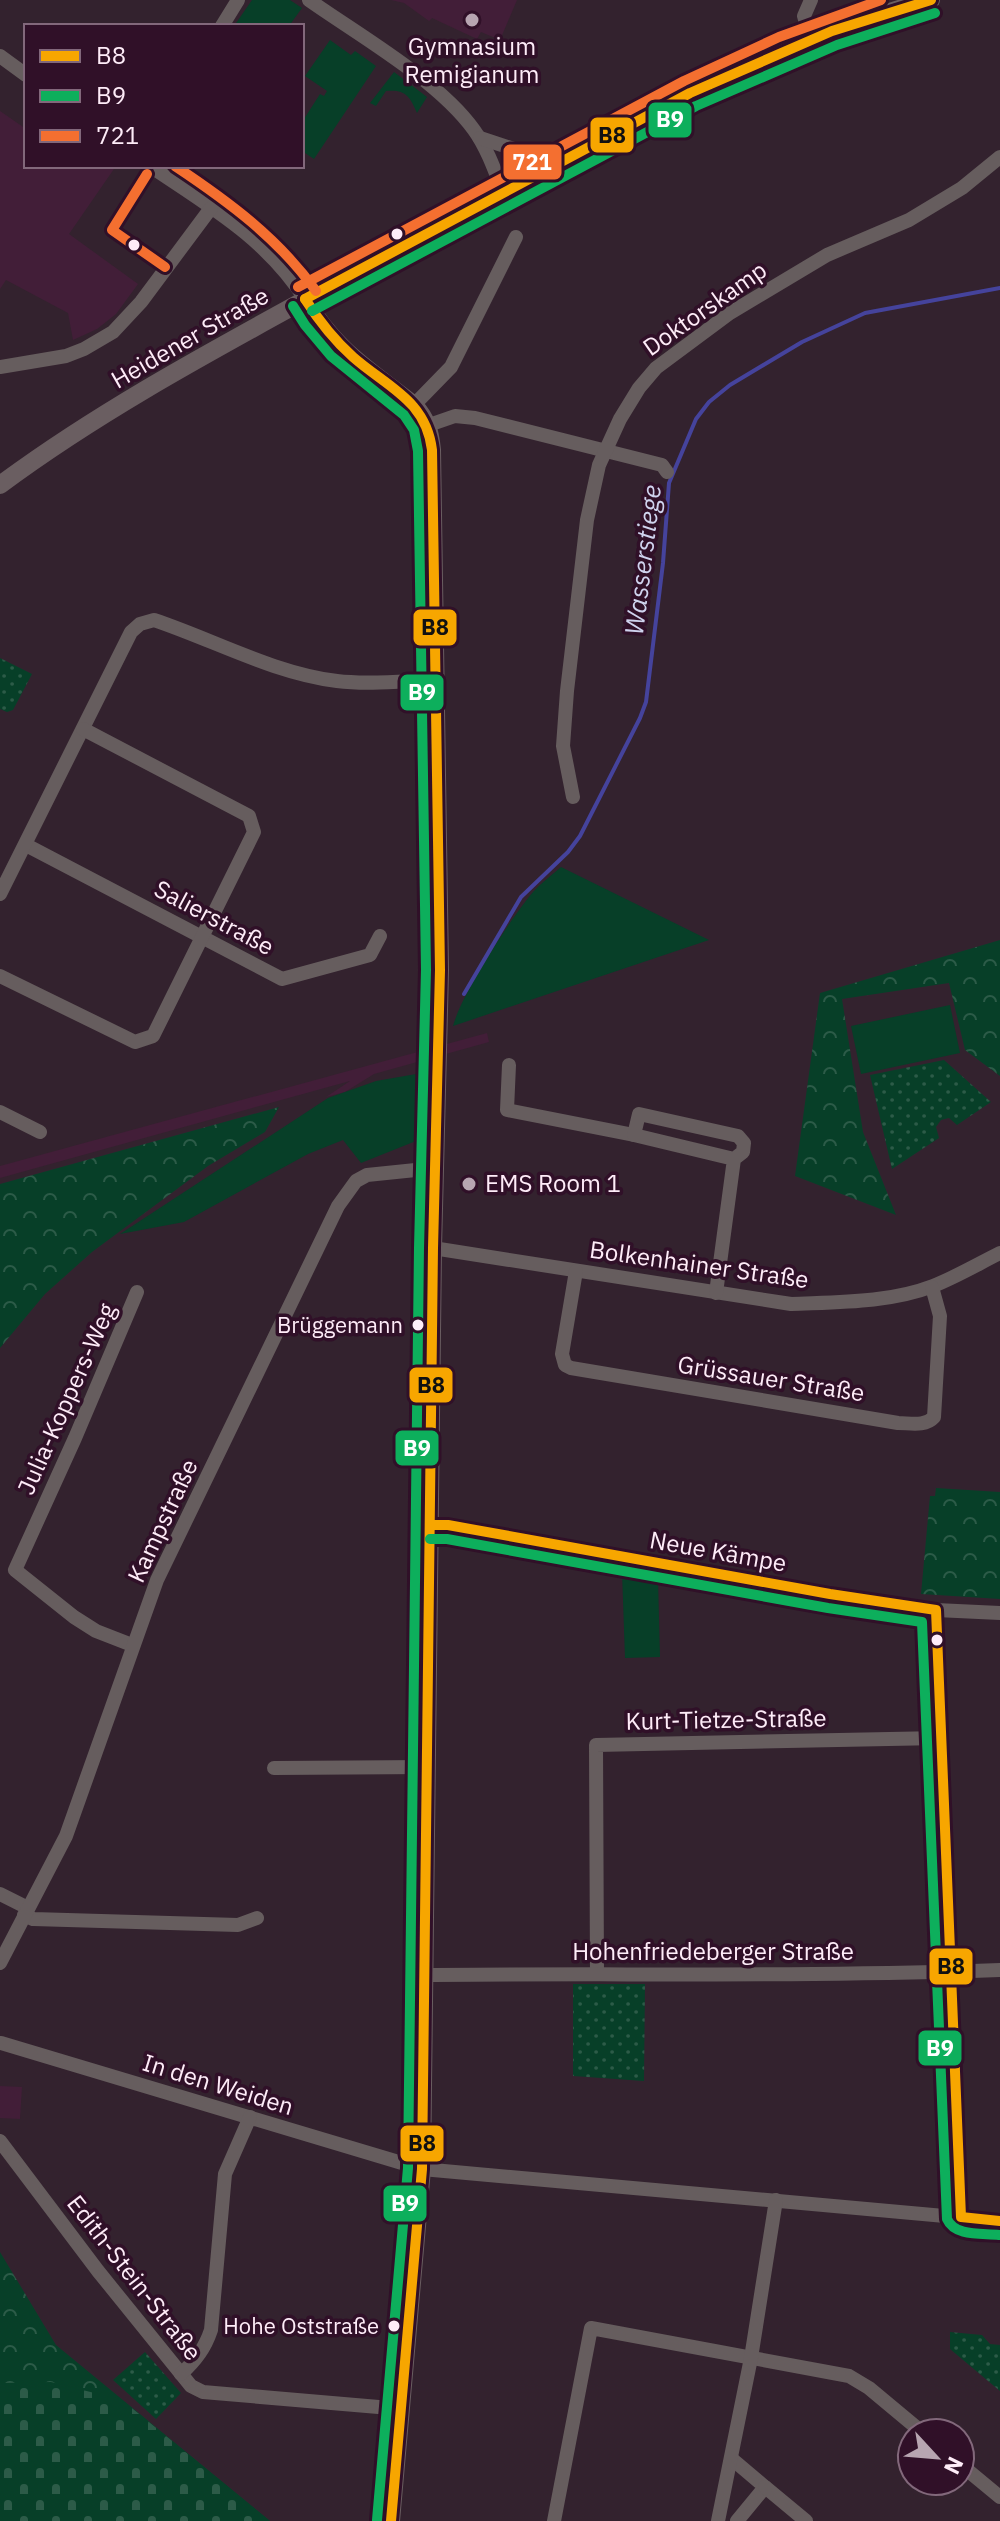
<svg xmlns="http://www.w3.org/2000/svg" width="1000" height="2521" font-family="'IBM Plex Sans',sans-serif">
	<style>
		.built { fill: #421e38 }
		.grass { fill: #073f28 }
		.forest { fill: url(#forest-crowns) }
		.cemetery { fill: url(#cemetery-stones) }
		.park { fill: url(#park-dots) }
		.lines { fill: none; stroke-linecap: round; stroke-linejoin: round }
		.stream { stroke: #45439c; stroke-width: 4 }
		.street { stroke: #665d5e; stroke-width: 14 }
		.secondary { stroke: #6a5e61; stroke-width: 18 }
		.bus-1-casing { stroke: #301028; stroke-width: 16 }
		.bus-2-casing { stroke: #301028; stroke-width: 16 }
		.bus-3-casing { stroke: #301028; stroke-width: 16 }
		.bus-1 { stroke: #f7a600; stroke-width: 10 }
		.bus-2 { stroke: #0daf5c; stroke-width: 10 }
		.bus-3 { stroke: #f46f30; stroke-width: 10 }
		.poi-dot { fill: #b7a5b1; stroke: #301028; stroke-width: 3 }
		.bus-dot { fill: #feecf8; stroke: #301028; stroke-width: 3 }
		.labels { text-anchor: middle; stroke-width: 7; stroke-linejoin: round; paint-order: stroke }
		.bus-label { font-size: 22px; fill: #feecf8; stroke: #301028; text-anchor: end }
		.poi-label { font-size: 24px; fill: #feecf8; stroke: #301028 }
		.street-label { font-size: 24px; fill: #feecf8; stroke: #301028 }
		.water-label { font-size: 26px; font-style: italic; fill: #cfd3ee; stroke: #301028 }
		.line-badge { stroke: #301028; stroke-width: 3 }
		.badge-label { font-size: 22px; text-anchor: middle; font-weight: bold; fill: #fff }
		.pale-badge-label { font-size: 22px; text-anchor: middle; font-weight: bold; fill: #111 }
	</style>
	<defs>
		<pattern id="forest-crowns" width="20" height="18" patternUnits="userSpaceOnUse" patternTransform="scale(2)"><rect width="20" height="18" fill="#073f28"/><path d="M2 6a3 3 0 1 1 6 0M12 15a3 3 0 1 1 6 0" fill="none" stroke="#2c5b48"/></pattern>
		<pattern id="cemetery-stones" width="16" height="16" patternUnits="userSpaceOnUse" patternTransform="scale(2)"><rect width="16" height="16" fill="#073f28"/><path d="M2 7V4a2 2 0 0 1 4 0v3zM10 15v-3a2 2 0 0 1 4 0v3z" fill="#2c5b48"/></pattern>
		<pattern id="park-dots" width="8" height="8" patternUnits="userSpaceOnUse" patternTransform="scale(2)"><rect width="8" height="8" fill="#073f28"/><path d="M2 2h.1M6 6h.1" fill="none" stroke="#2c5b48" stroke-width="1.8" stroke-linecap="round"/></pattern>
	</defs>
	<rect width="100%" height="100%" fill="#33222e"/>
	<g class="built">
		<path d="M391 0H517L500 40 481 32 477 39 432 18 429 21 404 3Z"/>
		<path d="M0 111 26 129V166H116L69 234 138 284 116 314 97 329 73 340 68 313 6 280 0 289Z"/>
		<path d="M487 1033 489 1042 374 1074 345 1092 326 1097 350 1081 0 1178V1166Z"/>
		<path d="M0 2086 22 2087 20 2119 0 2118Z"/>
	</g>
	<g class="grass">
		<path d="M252 0H290L302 8 289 26H234Z"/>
		<path d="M330 40 351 55 355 51 376 66 314 159 302 151V122L320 94 324 96 327 91 305 76Z"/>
		<path d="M394 72 427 97 417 113C410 96 405 89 386 91L376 106 370 103Z"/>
		<path d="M561 867 709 940 453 1026C462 993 511 918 533 892 541 883 552 875 561 867Z"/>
		<path d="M950 1005 960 1053 861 1074 851 1026Z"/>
		<path d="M422 1073 420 1133 416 1141 361 1163 343 1140 308 1154 184 1222 120 1234 328 1098 376 1081Z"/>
		<path d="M622 1572 658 1579 660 1657 625 1658Z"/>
	</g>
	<g class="forest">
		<path d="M1000 940V1076L965 1050 949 983 842 999 863 1132 896 1215 795 1176 820 993Z"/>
		<path d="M279 1107 265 1132 208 1166 92 1252 45 1294 0 1348V1184Z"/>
		<path d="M936 1488 1000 1492V1599L921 1594 930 1496H935Z"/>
		<path d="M0 2252 56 2345 270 2521H0Z"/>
	</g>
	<path class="cemetery" d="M51 2382 122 2400 270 2521H0V2383Z"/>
	<g class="park">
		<path d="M0 658 32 674 13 710 7 712 0 709Z"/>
		<path d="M944 1060 991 1102 957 1125 949 1118 941 1120 936 1127 939 1138 892 1169 870 1075Z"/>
		<path d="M573 1984H645L644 2081 573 2076Z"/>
		<path d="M950 2332 982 2335 990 2344 1000 2345V2391L950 2349Z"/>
		<path d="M145 2352 181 2393 156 2419 113 2380Z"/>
	</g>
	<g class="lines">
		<path class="stream" d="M464 994 521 897 568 852 580 836 640 718 646 702 663 563 669 483 696 419 709 402 730 385 802 342 865 313 1000 288"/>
		<g class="street">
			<path d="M309 0C360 36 438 80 474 130 487 148 495 171 503 192"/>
			<path d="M222 26 238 0"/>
			<path d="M810 38 804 16 811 0"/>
			<path d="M0 56 26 75"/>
			<path d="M480 138 520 151 581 147"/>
			<path d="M150 166C209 206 266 238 305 299"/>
			<path d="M0 367 66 356 84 349 113 332 141 302 211 208"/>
			<path d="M414 405 451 367 516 237"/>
			<path d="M429 425 455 416 475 418 662 465 667 472"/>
			<path d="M573 797 563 746 567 691 587 520 599 465 620 419 639 388 656 368 730 313 827 255 909 220 962 188 1000 157"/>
			<path d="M26 845 282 979 370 955 380 936"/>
			<path d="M0 894 131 632 140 624 154 620C214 640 273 673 337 681 368 685 404 681 436 680"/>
			<path d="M0 976 135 1042 153 1036 254 832 249 816 83 729"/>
			<path d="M509 1065 507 1110 634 1135"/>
			<path d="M0 1112 40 1132"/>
			<path d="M433 1248 791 1304C837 1302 889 1303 933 1286 956 1277 978 1264 1000 1253"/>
			<path d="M576 1271 562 1354 565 1365 571 1368 898 1423C910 1423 925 1427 934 1417L940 1316 932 1287"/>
			<path d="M716 1293 734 1159 743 1152 744 1143 738 1136 639 1114 634 1135 734 1159"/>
			<path d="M430 1525H448L830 1594 936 1610 1000 1613"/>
			<path d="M936 1610 961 2217"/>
			<path d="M132 1645 96 1631 74 1617 15 1570 75 1438 137 1292"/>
			<path d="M274 1768 427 1767"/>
			<path d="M0 1894 28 1908"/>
			<path d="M24 1915 33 1919 238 1925 257 1918"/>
			<path d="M0 1963 66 1836 157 1580 338 1206 356 1181 367 1175 435 1168"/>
			<path d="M597 1973 596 1745 940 1738"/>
			<path d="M425 1975C616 1973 808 1977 1000 1970"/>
			<path d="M1 2043 422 2169 1000 2221"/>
			<path d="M0 2141 98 2271 191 2386 203 2392 402 2409"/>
			<path d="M181 2374C196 2360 205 2348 211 2330L225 2174 250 2117"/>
			<path d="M732 2459 765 2487 737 2521"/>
			<path d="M960 2464 1000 2497"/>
			<path d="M765 2487 806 2521"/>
			<path d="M554 2521 591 2328 849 2376 869 2388 923 2433"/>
			<path d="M718 2521 751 2358 776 2200"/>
		</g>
		<g class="secondary">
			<path d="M305 299C333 349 371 371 414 405 427 419 430 431 432 450L440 970 433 1248 422 2169 391 2521"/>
			<path d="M0 485C117 398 252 330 379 259 437 227 496 195 555 164 676 98 798 35 931 0"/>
		</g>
		<defs>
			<g id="bus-1">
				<path d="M305 299C319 321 334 340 353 357 387 387 426 400 432 450L440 970 433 1248 422 2169 391 2521"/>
				<path d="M305 299 690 93 832 31 931 0"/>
				<path d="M430 1525H448L830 1594 936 1610 961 2217 1000 2221"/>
			</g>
			<g id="bus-2">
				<path d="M293 306 305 325 331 356 404 415 414 430 418 451 426 970 419 1248 408 2168 377 2520"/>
				<path d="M312 311 696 106 837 45 935 13"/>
				<path d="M430 1539H447L828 1608 922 1622 947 2219C955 2237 982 2233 999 2235"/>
			</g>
			<g id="bus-3">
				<path d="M175 166C229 202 278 238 316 291"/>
				<path d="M147 174 112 230 165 267"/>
				<path d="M298 287 684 81 779 37 881 0"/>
			</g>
		</defs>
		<use href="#bus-1" class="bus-1-casing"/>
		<use href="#bus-2" class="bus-2-casing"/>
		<use href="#bus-3" class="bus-3-casing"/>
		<use href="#bus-1" class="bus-1"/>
		<use href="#bus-2" class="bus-2"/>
		<use href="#bus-3" class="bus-3"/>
	</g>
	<g class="poi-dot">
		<circle cx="472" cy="20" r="8"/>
		<circle cx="469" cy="1184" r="8"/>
	</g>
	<g class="bus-dot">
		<circle cx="397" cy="234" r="7"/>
		<circle cx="134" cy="245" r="7"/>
		<circle cx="418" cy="1325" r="7"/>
		<circle cx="937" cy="1640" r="7"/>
		<circle cx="394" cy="2326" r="7"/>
	</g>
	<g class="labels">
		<g class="bus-label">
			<text x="403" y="1333">Brüggemann</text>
			<text x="379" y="2334">Hohe Oststraße</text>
		</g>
		<g class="poi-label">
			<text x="472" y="55">Gymnasium<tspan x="472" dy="28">Remigianum</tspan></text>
			<text x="485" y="1192" text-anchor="start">EMS Room 1</text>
		</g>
		<g class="street-label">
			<text transform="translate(705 309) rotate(-35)" y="8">Doktorskamp</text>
			<text transform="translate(190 338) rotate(-30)" y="8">Heidener Straße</text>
			<text transform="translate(214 918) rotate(28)" y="8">Salierstraße</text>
			<text transform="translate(699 1265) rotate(8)" y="8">Bolkenhainer Straße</text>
			<text transform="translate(771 1379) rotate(9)" y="8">Grüssauer Straße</text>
			<text transform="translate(67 1399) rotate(-66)" y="8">Julia-Koppers-Weg</text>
			<text transform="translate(163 1521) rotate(-65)" y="8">Kampstraße</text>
			<text transform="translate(718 1552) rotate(10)" y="8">Neue Kämpe</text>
			<text transform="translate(726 1720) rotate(-1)" y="8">Kurt-Tietze-Straße</text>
			<text x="713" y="1960">Hohenfriedeberger Straße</text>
			<text transform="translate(218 2085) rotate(17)" y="8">In den Weiden</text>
			<text transform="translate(134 2278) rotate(52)" y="8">Edith-Stein-Straße</text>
		</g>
		<g class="water-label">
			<text transform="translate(643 560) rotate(-83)" y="9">Wasserstiege</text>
		</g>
	</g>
	<g class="line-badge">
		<rect x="647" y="101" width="46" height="38" rx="8" fill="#0daf5c"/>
		<rect x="589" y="116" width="46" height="38" rx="8" fill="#f7a600"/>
		<rect x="502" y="143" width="61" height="38" rx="8" fill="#f46f30"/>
		<rect x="412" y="608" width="46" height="39" rx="8" fill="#f7a600"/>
		<rect x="399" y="673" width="46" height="39" rx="8" fill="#0daf5c"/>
		<rect x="408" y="1366" width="46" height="38" rx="8" fill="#f7a600"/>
		<rect x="394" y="1429" width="46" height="38" rx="8" fill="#0daf5c"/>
		<rect x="928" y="1947" width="46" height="39" rx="8" fill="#f7a600"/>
		<rect x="917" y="2029" width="46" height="38" rx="8" fill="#0daf5c"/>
		<rect x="399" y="2124" width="46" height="39" rx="8" fill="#f7a600"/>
		<rect x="382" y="2184" width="46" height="39" rx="8" fill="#0daf5c"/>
	</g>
	<g class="badge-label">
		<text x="670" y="127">B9</text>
		<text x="532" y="170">721</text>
		<text x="422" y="700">B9</text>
		<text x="417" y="1456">B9</text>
		<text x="940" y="2056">B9</text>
		<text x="405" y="2211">B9</text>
	</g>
	<g class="pale-badge-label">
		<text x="612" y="143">B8</text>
		<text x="435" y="635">B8</text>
		<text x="431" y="1393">B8</text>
		<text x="951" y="1974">B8</text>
		<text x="422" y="2151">B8</text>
	</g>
	<rect x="24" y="24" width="280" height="144" fill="#301028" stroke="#82687b" stroke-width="2"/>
	<rect x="40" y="50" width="40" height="12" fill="#f7a600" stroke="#82687b" stroke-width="2"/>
	<text x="96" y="64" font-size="24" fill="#feecf8">B8</text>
	<rect x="40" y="90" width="40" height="12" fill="#0daf5c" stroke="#82687b" stroke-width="2"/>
	<text x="96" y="104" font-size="24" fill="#feecf8">B9</text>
	<rect x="40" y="130" width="40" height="12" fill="#f46f30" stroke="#82687b" stroke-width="2"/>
	<text x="96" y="144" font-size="24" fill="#feecf8">721</text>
	<g transform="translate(936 2457) rotate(116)"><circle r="38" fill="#301028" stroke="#82687b" stroke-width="2"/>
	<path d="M0-6L14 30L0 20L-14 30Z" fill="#b7a5b1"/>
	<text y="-12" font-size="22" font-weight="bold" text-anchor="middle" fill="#feecf8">N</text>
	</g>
</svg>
